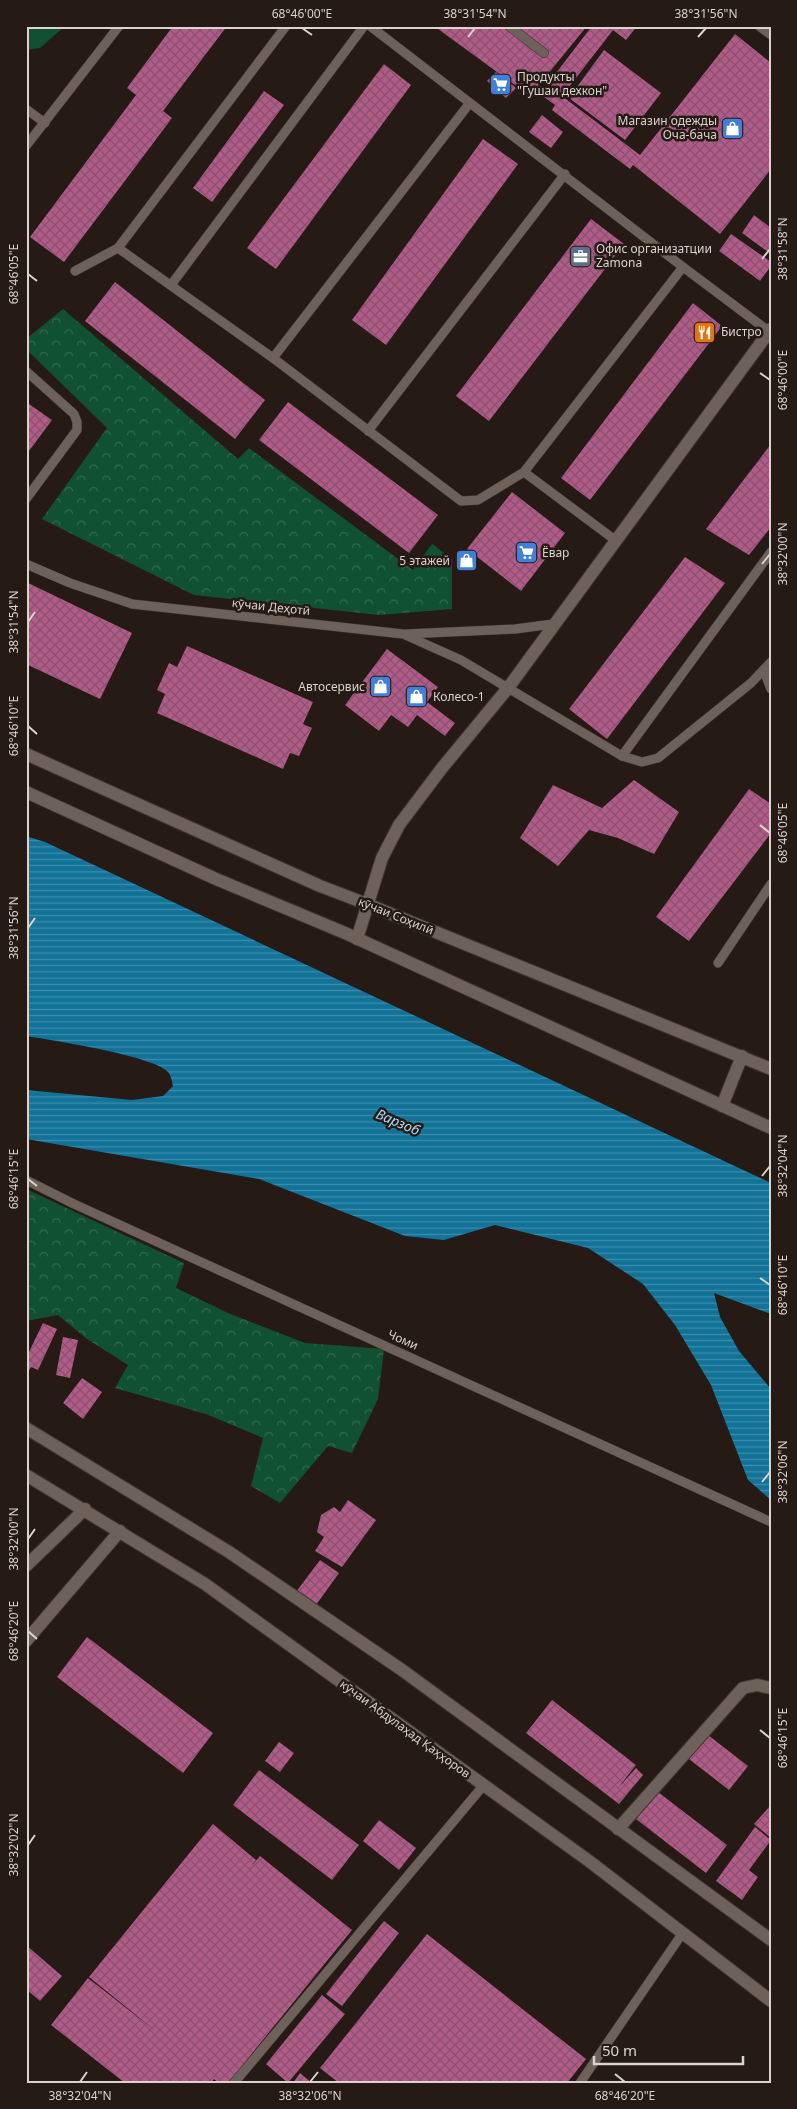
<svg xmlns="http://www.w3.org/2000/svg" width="797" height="2109" font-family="'Noto Sans',sans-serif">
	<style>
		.forest { fill: url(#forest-crowns) }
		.pitch { fill: #115133 }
		.water { fill: url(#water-rules) }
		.building { fill: url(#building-cross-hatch) }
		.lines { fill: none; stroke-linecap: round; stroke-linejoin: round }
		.service-casing { stroke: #3f3633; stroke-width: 10 }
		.minor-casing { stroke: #3f3633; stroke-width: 14 }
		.tertiary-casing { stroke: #3f3633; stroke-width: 14 }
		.secondary-casing { stroke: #3f3633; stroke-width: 14 }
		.service { stroke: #6e6159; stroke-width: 9 }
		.minor { stroke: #6e6159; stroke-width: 12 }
		.tertiary { stroke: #6e6159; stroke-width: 12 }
		.secondary { stroke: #6e6159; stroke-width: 12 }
		.ticks { fill: none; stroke: #dad3ce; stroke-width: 2 }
		.labels { text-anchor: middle; stroke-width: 5; stroke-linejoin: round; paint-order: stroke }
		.poi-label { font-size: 12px; fill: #dad3ce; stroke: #251a14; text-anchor: start }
		.street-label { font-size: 12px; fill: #dad3ce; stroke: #251a14 }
		.water-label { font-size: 14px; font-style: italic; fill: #aadcf5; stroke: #251a14 }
		.neatline { fill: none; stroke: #dad3ce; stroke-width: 2 }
		.ticks-label { font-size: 12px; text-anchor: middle; fill: #dad3ce }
	</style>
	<defs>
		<pattern id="forest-crowns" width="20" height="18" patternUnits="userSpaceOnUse" patternTransform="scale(1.25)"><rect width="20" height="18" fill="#115133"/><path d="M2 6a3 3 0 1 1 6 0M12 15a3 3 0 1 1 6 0" fill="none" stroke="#33694f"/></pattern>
		<pattern id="water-rules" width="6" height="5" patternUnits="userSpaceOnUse" patternTransform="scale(1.25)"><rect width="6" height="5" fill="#117398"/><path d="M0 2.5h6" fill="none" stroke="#3e8caa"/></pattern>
		<pattern id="building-cross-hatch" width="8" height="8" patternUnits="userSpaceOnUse" patternTransform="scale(1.25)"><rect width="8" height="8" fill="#b15b89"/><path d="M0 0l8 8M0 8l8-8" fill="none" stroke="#8a516f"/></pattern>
	</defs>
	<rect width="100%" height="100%" fill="#251a14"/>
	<g class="forest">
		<path d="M63 309 238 459 249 448 413 570 432 544 452 559V609L379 615 194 595 42 519 107 428 26 349V339Z"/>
		<path d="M26 1189 184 1263 176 1288 228 1313 305 1343 384 1349 378 1399 352 1453 328 1446 280 1503 251 1486 263 1438 206 1414 115 1388 128 1365 87 1339 58 1315 26 1321Z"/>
	</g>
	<path class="pitch" d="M26 26H65L40 48 26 50Z"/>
	<path class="water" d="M26 836 45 842 771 1183V1314L714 1293 720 1317 739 1351 771 1389V1500L748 1480 711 1385 675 1325 643 1284 588 1248 495 1225 444 1240 405 1236 259 1179 26 1139V1090L132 1100 163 1096 173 1086C172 1082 171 1075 168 1072 154 1056 52 1040 26 1036Z"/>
	<g class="building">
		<path d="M173 26H227L163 111 172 118 64 262 30 237 136 95 127 88Z"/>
		<path d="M434 26H587L530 96Z"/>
		<path d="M592 26H637L626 40 613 30 562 96 640 155 735 34 771 63V169L720 234 633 165 630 169 552 110 555 105 540 94Z"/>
		<path d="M604 50 661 93 625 140 569 98Z"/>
		<path d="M384 64 411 85 276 269 247 248Z"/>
		<path d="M496 72 516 88 506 98 487 81Z"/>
		<path d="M264 91 284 105 212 202 193 188Z"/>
		<path d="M542 115 563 132 551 148 529 132Z"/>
		<path d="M483 139 518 164 386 345 352 320Z"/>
		<path d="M754 215 771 228V254L742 233Z"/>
		<path d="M591 219 624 244 489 421 456 396Z"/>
		<path d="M731 234 771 262V266L760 281 719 251Z"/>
		<path d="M115 282 265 400 235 439 85 321Z"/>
		<path d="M693 303 722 326 590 500 561 478Z"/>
		<path d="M26 402 52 420 26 455Z"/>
		<path d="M288 402 438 515 409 553 259 440Z"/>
		<path d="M771 444V527L749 555 706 529Z"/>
		<path d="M512 492 565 533 521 591 467 549Z"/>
		<path d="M685 557 725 583 607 739 569 709Z"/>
		<path d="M26 582 132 633 100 699 26 664Z"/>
		<path d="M187 646 313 702 303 724 312 728 299 756 290 753 283 769 157 713 165 694 157 690 169 663 177 667Z"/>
		<path d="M387 649 438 687 427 702 455 723 445 736 417 715 408 727 391 715 379 731 345 705Z"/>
		<path d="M634 780 679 812 654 854 618 838 589 830 558 866 520 838 553 785 602 808Z"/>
		<path d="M749 789 771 804V833L689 941 656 917Z"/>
		<path d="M43 1323 57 1329 38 1370 31 1367 26 1376V1358Z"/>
		<path d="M63 1337 78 1340 70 1378 56 1375Z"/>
		<path d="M82 1378 102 1392 83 1419 63 1403Z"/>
		<path d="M348 1500 376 1520 342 1567 315 1551 324 1537 317 1532 321 1515 334 1507 340 1512Z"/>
		<path d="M320 1560 339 1573 316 1605 296 1592Z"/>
		<path d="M87 1637 213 1733 183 1773 57 1677Z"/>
		<path d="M552 1700 636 1765 618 1788 636 1768 643 1775 619 1804 526 1733Z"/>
		<path d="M708 1735 748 1766 729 1790 689 1759Z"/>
		<path d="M279 1742 294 1753 280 1772 265 1761Z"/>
		<path d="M259 1770 359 1845 332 1880 233 1805Z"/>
		<path d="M658 1792 727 1845 706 1873 636 1819Z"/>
		<path d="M771 1805V1838L754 1824Z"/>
		<path d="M379 1820 416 1848 399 1870 363 1841Z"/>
		<path d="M213 1824 256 1860 250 1868 260 1856 352 1930 228 2083H219L214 2079 211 2083H125L51 2025 88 1978 158 2033 89 1977Z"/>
		<path d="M755 1827 771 1840 749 1870 758 1877 742 1900 716 1881Z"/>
		<path d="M384 1921 399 1933 342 2006 326 1994Z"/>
		<path d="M427 1934 586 2059 567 2083H339L320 2068Z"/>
		<path d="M26 1945 62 1976 40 2001 26 1989Z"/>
		<path d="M322 1995 345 2014 288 2083 266 2064Z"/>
		<path d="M300 2073 312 2083H293Z"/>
	</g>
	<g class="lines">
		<defs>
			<g id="service">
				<path d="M370 26 683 267"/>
				<path d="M509 26 544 53"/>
				<path d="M759 26 771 35"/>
				<path d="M26 109 45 123"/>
				<path d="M26 146 119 26"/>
				<path d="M118 248 273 358 461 501 478 500 524 472 683 267 771 333"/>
				<path d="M75 271 118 248 286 26"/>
				<path d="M171 285 364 26"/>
				<path d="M273 358 469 104"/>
				<path d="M26 371 74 414 77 422V430L26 499"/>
				<path d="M368 431 565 174"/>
				<path d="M524 472 615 540"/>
				<path d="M26 564 70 583 132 604 403 634 461 660 622 756 642 762 658 758 751 683 771 662"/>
				<path d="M406 634 515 629 553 624"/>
				<path d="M764 671 771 689"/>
				<path d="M622 756 771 552"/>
				<path d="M718 963 771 884"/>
				<path d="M26 1180 74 1204 771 1522"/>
				<path d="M234 2083 483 1786"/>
				<path d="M580 2083 682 1934"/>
			</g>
			<g id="minor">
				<path d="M26 1566 85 1509"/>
				<path d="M26 1641 120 1531"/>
				<path d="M618 1829 743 1688 757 1685 771 1688"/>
			</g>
			<path id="tertiary" d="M357 939 382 858 399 825 442 768 508 688 771 329"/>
			<g id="secondary">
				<path d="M26 754 320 886 367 904 771 1069"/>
				<path d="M26 792 216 879 345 933 771 1128"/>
				<path d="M722 1106 742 1056"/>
				<path d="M26 1428 229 1552 402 1670 771 1940"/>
				<path d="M26 1475 205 1584 589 1861 771 2001"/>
			</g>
		</defs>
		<use href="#service" class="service-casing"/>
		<use href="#minor" class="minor-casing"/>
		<use href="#tertiary" class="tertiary-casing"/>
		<use href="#secondary" class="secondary-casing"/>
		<use href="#service" class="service"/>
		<use href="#minor" class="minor"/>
		<use href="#tertiary" class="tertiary"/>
		<use href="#secondary" class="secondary"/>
	</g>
	<path class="ticks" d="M302 28 312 35M468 37 475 28M698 37 706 28M762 259 770 249M28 274 37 281M760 373 770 380M762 564 770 554M28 622 35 612M28 726 37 734M760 825 770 833M28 928 35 918M762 1176 770 1166M28 1179 37 1186M760 1278 770 1285M762 1482 770 1472M28 1539 35 1529M28 1631 37 1639M760 1730 770 1738M28 1845 35 1835M615 2074 625 2082M80 2082 87 2072M310 2082 318 2072"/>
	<defs>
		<symbol id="supermarket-square" viewBox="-11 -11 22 22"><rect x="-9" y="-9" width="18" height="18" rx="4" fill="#3f7fe0" stroke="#251a14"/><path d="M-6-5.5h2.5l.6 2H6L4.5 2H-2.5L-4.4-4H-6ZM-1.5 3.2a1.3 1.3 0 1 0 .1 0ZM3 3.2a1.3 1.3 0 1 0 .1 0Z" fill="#fff"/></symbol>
		<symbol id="shop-square" viewBox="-11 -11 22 22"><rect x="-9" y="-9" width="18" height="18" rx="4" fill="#3f7fe0" stroke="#251a14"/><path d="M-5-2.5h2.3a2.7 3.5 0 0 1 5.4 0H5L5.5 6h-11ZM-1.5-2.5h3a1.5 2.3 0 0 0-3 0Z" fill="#fff"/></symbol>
		<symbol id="office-square" viewBox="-11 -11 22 22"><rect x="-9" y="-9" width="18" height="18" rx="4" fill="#5c6f8a" stroke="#251a14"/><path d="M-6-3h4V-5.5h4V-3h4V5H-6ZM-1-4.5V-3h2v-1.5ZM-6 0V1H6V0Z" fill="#fff"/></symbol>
		<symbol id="restaurant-square" viewBox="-11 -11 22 22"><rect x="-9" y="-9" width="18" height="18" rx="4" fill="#e8710a" stroke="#251a14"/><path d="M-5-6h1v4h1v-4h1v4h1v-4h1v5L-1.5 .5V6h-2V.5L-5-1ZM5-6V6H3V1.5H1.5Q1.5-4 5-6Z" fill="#fff"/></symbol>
	</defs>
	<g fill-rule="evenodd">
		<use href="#supermarket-square" x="488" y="72" width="25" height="25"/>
		<use href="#shop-square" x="720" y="116" width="25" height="25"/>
		<use href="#office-square" x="568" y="244" width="25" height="25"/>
		<use href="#restaurant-square" x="692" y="320" width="25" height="25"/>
		<use href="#supermarket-square" x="514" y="540" width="25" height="25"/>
		<use href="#shop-square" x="454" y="548" width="25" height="25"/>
		<use href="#shop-square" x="368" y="674" width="25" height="25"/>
		<use href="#shop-square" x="404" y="684" width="25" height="25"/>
	</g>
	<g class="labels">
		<g class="poi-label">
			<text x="517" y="81">Продукты<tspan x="517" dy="14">"Гушаи дехкон"</tspan></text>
			<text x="717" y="125" text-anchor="end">Магазин одежды<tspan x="717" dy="14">Оча-бача</tspan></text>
			<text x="596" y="253">Офис организатции<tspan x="596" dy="14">Zamona</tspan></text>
			<text x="721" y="336">Бистро</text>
			<text x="542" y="557">Ёвар</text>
			<text x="450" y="565" text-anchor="end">5 этажей</text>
			<text x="365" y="691" text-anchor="end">Автосервис</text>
			<text x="433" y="701">Колесо-1</text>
		</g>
		<g class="street-label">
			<text transform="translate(271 607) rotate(6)" y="4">кӯчаи Деҳотӣ</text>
			<text transform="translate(396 916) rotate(22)" y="4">кӯчаи Соҳилӣ</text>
			<text transform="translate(403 1340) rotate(24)" y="4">Чоми</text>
			<text transform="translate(405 1729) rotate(36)" y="4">кӯчаи Абдулаҳад Қаҳҳоров</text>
		</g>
		<g class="water-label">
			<text transform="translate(398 1122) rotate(23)" y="5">Варзоб</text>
		</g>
	</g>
	<rect width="797" height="2109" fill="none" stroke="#251a14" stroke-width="55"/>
	<path d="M594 2056v8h149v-8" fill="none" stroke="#dad3ce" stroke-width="2.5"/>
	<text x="602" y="2056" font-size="15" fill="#dad3ce" stroke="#251a14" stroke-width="4" paint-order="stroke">50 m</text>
	<rect x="28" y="28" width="742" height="2054" class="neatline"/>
	<g class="ticks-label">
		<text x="302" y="18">68°46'00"E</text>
		<text x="475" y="18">38°31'54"N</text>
		<text x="706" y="18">38°31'56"N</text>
		<text transform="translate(783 249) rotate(-90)" y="4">38°31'58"N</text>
		<text transform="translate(14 274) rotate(-90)" y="4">68°46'05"E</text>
		<text transform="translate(783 380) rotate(-90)" y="4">68°46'00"E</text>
		<text transform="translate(783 554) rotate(-90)" y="4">38°32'00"N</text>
		<text transform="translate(14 622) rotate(-90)" y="4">38°31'54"N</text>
		<text transform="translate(14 726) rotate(-90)" y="4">68°46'10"E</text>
		<text transform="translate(783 833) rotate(-90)" y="4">68°46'05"E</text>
		<text transform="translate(14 928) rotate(-90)" y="4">38°31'56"N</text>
		<text transform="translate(783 1166) rotate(-90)" y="4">38°32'04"N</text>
		<text transform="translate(14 1179) rotate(-90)" y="4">68°46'15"E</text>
		<text transform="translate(783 1285) rotate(-90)" y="4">68°46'10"E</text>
		<text transform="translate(783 1472) rotate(-90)" y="4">38°32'06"N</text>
		<text transform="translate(14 1539) rotate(-90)" y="4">38°32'00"N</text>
		<text transform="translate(14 1631) rotate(-90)" y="4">68°46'20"E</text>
		<text transform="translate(783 1738) rotate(-90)" y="4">68°46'15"E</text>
		<text transform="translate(14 1845) rotate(-90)" y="4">38°32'02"N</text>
		<text x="80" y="2100">38°32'04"N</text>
		<text x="310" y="2100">38°32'06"N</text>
		<text x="625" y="2100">68°46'20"E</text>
	</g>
</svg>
